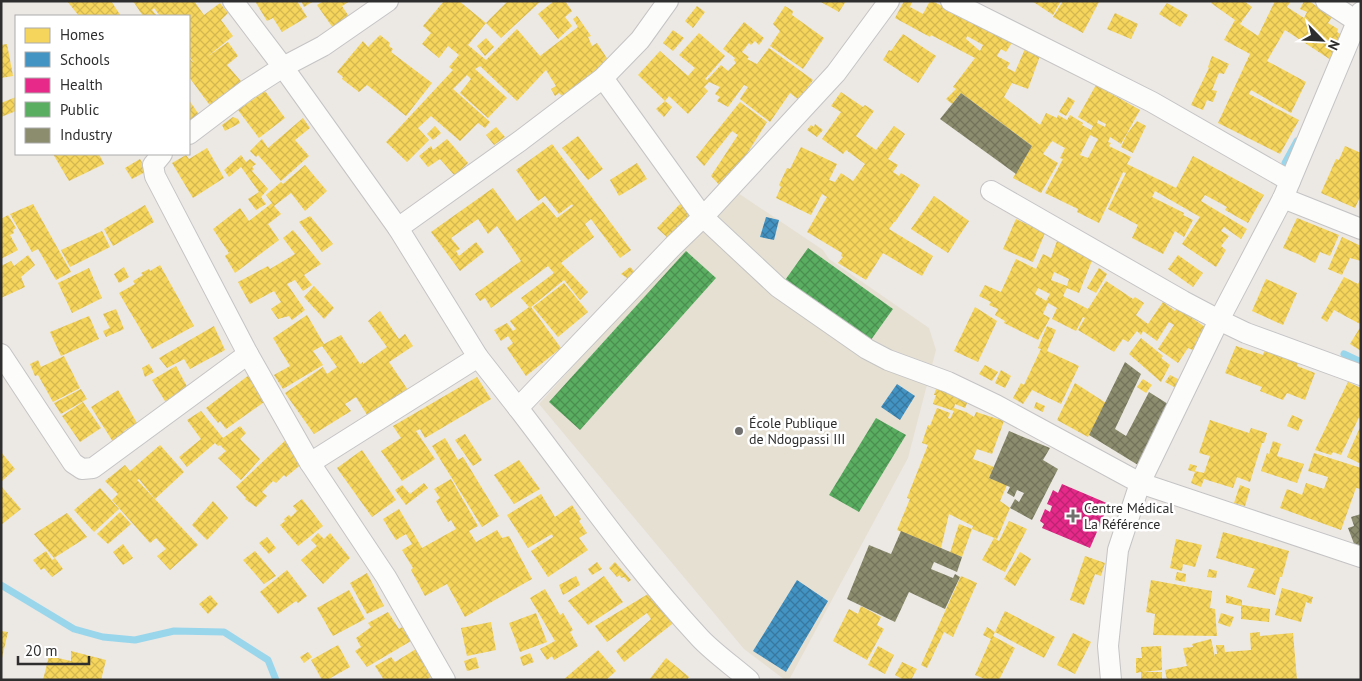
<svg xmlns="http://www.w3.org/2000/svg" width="1362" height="681" font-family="'PT Sans',sans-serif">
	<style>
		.education { fill: #e6e0d3 }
		.homes { fill: url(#homes-cross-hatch); fill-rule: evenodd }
		.schools { fill: url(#schools-cross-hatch) }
		.health { fill: url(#health-cross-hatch) }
		.public { fill: url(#public-cross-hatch) }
		.industry { fill: url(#industry-cross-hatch) }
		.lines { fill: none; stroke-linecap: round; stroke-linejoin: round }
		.stream { stroke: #99d6ec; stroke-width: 7 }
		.minor-casing { stroke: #c5c4c5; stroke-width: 22 }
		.minor { stroke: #fcfcfb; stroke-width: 20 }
		.poi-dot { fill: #706f6e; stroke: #fff; stroke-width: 2 }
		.labels { text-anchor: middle; stroke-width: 5; stroke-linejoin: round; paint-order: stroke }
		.poi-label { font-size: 14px; fill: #2e2e2e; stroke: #fff; text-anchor: start }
	</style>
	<defs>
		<pattern id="homes-cross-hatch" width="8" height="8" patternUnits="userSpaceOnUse" patternTransform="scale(1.25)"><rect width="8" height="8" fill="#f6d55c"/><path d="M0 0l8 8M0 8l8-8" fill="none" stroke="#d3b750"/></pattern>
		<pattern id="schools-cross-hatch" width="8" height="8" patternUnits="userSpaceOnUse" patternTransform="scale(1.25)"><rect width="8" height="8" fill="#4393c3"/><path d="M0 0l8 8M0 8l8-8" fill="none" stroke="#38789f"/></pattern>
		<pattern id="health-cross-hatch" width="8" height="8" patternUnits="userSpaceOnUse" patternTransform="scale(1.25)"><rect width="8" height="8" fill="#e7298a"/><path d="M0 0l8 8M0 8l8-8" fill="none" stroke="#bc2471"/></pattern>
		<pattern id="public-cross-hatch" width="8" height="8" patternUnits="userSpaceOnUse" patternTransform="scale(1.25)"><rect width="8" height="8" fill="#5aae61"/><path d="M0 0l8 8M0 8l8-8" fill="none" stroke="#4b8e50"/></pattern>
		<pattern id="industry-cross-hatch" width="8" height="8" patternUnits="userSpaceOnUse" patternTransform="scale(1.25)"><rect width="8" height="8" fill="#8c8c6e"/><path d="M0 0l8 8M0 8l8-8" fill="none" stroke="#73735b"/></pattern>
	</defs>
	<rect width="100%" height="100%" fill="#ece8e4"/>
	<path class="education" d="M738 193 823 250 829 259 929 328 936 350 908 458 789 680H785L744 649 539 404 667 262Z"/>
	<g class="homes">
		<path d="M67 1H111L121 16H79Z"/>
		<path d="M133 1H194L204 15 220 3 228 13 221 20 233 36 207 57 228 42 238 56 227 65 246 87 214 111 189 77V58L194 63 189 56V16H160L154 8 152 10 157 16H143Z"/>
		<path d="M255 1H297L307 17 282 32 273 18 267 21Z"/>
		<path d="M301 1H314L304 7Z"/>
		<path d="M323 1H350L342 6 350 18 333 28 317 5Z"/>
		<path d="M444 1H459L486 23 468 45 486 60 517 29 540 56 578 27 573 19 577 16 591 36 588 37 592 46 597 43 612 66 563 97 559 93 555 96 551 89 556 86 546 70 517 101 480 66 475 69 507 98 488 118 460 93 471 79 467 75 453 89 490 122 485 128 478 123 460 141 431 116 418 128 429 140 407 162 386 142 453 70 449 67 459 55 448 46 439 58 422 44 431 33 423 26Z"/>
		<path d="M508 1H541L501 38 486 23Z"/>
		<path d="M554 1H565L572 11 565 17 572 26 558 39 538 14Z"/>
		<path d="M819 1H846L839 12Z"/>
		<path d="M904 1 912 2 910 7 923 14 930 1H932L946 8 945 10 973 24 976 18 1015 38 1006 52 1001 49 997 56 1010 63 1007 68 1015 72 1025 49 1040 56 1028 89 1012 83 1004 97 1040 125 1046 113 1057 118 1058 115 1067 120 1070 115 1083 123 1082 125 1091 130 1093 126 1078 117 1096 85 1140 110 1121 144 1110 137 1108 142 1111 143 1109 146 1131 157 1127 164 1176 188 1193 156 1264 195 1248 223 1225 210 1227 207 1205 195 1201 201 1247 229 1241 239 1224 227 1221 231 1229 236 1221 246 1226 250 1216 267 1182 244 1200 217 1155 191 1152 197 1184 213 1183 215 1193 220 1184 237 1175 231 1163 254 1132 238 1138 225 1108 209 1126 173 1123 172 1099 223 1077 212 1078 209 1045 193 1063 159 1060 158 1065 148 1052 141 1043 154 1058 163 1041 193 1013 178 1032 146 961 93 952 104 946 99 956 89 953 87 975 58 931 35 930 37 895 18ZM967 36 983 45 980 51 966 39ZM1098 120 1106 124 1105 127 1097 123ZM1090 135 1098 139 1088 158 1080 155Z"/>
		<path d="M1032 1H1061L1053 15Z"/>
		<path d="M1063 1 1099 2 1083 33 1053 17Z"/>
		<path d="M1212 1H1244L1252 7 1240 24 1258 36 1275 1H1291L1287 7 1304 18 1307 12 1300 9 1304 1H1309L1332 17 1328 23 1338 29 1337 32 1343 36 1331 60 1285 30 1267 61 1306 82 1291 113 1251 90 1249 94 1299 120 1280 154 1218 123 1250 54 1224 40 1235 20 1211 3Z"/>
		<path d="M1167 3 1188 15 1180 27 1159 14Z"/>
		<path d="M697 6 705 12 693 28 685 21Z"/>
		<path d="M785 6 793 11 792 15 824 38 803 69 770 46 780 31 773 24Z"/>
		<path d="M1115 13 1138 24 1131 39 1107 29Z"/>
		<path d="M744 22 764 38 759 45 755 41 751 45 749 43 742 52 749 57 747 59 757 64 769 48 813 80 799 100 790 93 770 122 740 99 748 87 744 85 728 107 717 101 720 97 715 94 720 87 709 82 704 87 708 91 688 114 669 96 665 101 638 75 660 51 688 76 695 68 679 55 699 33 725 56 705 79 707 80 721 65 728 71 736 63 734 60 735 58 723 49Z"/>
		<path d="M673 30 684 38 673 51 663 43Z"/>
		<path d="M903 34 936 56 918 83 883 60 889 50 891 51Z"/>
		<path d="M380 35 390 43 389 46 393 49 391 52 432 83 406 116 367 85 359 92 342 79 343 77 337 72 363 41 368 47Z"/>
		<path d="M486 38 494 47 485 56 477 46Z"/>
		<path d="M7 44 13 76 1 78V45Z"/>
		<path d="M1212 56 1229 64 1224 74 1219 73 1212 90 1217 91 1213 102 1207 100 1203 110 1191 105 1209 68 1208 67Z"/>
		<path d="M265 91 285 118 259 138 238 110Z"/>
		<path d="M841 92 863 107 865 105 874 111 856 136 876 150 894 126 905 134 888 159 898 165 893 172 899 176 901 173 920 185 895 222H894L889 229 933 256 922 276 883 253 866 280 838 263 843 257 841 256 842 253 807 232 827 197 822 194 811 215 776 198 781 187 779 185 787 168 790 169 801 147 837 164 829 180 835 182 841 173 853 181 865 164 846 150 843 154 822 139 841 112 831 106Z"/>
		<path d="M16 97V111L1 117V103Z"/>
		<path d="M1068 97 1075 101 1066 116 1059 112Z"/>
		<path d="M189 100 202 119 189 127Z"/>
		<path d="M665 101 672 107 664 117 656 109Z"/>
		<path d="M740 102 767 122 724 190 711 176 738 135 732 131 704 166 696 157Z"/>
		<path d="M233 117 238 119 240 123 225 131 222 125Z"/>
		<path d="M303 118 310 128 295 140 309 156 281 181 258 155 256 157 250 151 262 139 268 148Z"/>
		<path d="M1137 121 1146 126 1133 153 1121 147 1127 134Z"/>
		<path d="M815 124 823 130 817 137 807 130 811 125 814 127Z"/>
		<path d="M435 126 441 133 433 140 427 134Z"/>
		<path d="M496 127 505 137 494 145 486 135Z"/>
		<path d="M578 136 603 169 588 180 562 148Z"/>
		<path d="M447 139 468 163 455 176 440 159 428 167 419 156 431 146 433 150Z"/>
		<path d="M552 144 631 250 620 258 591 219 585 224 594 237 561 263 588 292 580 300 564 280 531 307 561 348 526 376 507 348 513 343 508 336 501 341 494 330 507 323 513 331 516 329 510 321 529 307 521 298 554 273 548 266 491 308 485 298 480 301 475 294 521 261 497 226 488 234 478 219 451 238 460 249 456 251 459 256 476 242 484 252 460 271 431 232 493 188 517 221 543 202 557 218 573 206 572 204 559 214 545 196 538 201 516 170Z"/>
		<path d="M1345 146 1361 153V195L1355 208 1321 193 1336 159 1339 160Z"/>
		<path d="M207 148 224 178 193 198 172 163 186 155 189 159Z"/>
		<path d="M53 154H99L104 164 69 181Z"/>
		<path d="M241 155 246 162 250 159 256 164 252 167 254 169 252 171 268 189 261 197 266 204 256 210 248 199 259 192 241 167 229 177 224 170Z"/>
		<path d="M140 159 147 171 132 179 125 168Z"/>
		<path d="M637 163 647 179 619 196 610 180Z"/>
		<path d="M305 165 327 191 305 211 291 193 274 206 281 214 268 224 279 240 235 273 225 256 229 253 213 229 240 208 249 221 272 203 266 195 281 182 283 184Z"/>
		<path d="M934 196 969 221 948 253 911 229Z"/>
		<path d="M682 202 693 214 669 239 657 228Z"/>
		<path d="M33 204 71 272 56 280 38 249 32 252 10 214Z"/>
		<path d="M145 205 154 222 113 246 104 229Z"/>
		<path d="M8 215 16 228 13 230 14 233 10 235 18 250 1 259V219Z"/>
		<path d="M310 216 333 244 322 252 299 222Z"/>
		<path d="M1297 218 1339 235 1330 256 1320 252 1315 263 1298 254 1283 248Z"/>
		<path d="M1016 219 1045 233 1033 262 1003 249Z"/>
		<path d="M293 230 321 264 304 275 312 285 303 291 295 280 287 284 305 310 292 320 289 316 278 319 271 309 281 302 274 291 250 304 238 282 268 266 270 269 295 254 283 238Z"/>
		<path d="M102 231 110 247 70 267 61 250Z"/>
		<path d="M1342 237 1361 246V261L1350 258 1342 275 1328 269Z"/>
		<path d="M1057 241 1093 258 1079 293 1067 288 1063 296 1088 309 1106 281 1133 299 1135 297 1144 303 1136 315 1148 324 1163 302 1175 311 1178 306 1182 311 1205 327 1195 351 1188 348 1178 363 1158 349 1174 325 1169 322 1157 341 1143 331 1141 335 1137 331 1128 342 1123 339 1114 352 1078 330 1085 318 1083 317 1076 331 1052 319 1057 308 1048 303 1043 314 1050 318 1038 340 1004 323 1005 321 995 315 998 309 989 305 991 302 979 296 985 285 1001 292 1016 259 1036 269 1043 254 1051 258ZM1054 272 1069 279 1067 286 1051 280ZM1038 288 1050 294 1046 301 1035 294Z"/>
		<path d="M28 255 35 265 21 277 25 287 1 298V266L11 261 14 266Z"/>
		<path d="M1178 255 1203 273 1193 287 1168 269Z"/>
		<path d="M160 265 194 326 152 349 119 293 135 284 133 281 143 275 141 273 149 269 150 271Z"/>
		<path d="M124 267 129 277 119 283 114 274Z"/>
		<path d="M630 267 636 273 630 280 621 274Z"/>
		<path d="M89 268 102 298 72 313 58 283Z"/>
		<path d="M1099 268 1107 274 1096 293 1087 288Z"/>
		<path d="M1344 277 1358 284 1361 278 1360 324 1334 310 1327 322 1321 318Z"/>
		<path d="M1266 279 1297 293 1283 325 1252 311Z"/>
		<path d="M564 283 588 312 558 337 533 307Z"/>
		<path d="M314 286 334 308 324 319 304 297Z"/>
		<path d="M975 307 997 321 978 362 954 351Z"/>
		<path d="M116 309 124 329 106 337 103 331 110 328 103 314Z"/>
		<path d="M380 311 399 339 405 334 413 346 389 362 410 393 369 418 356 397 345 404 351 411 314 434 285 393 323 367 327 374 337 367 322 346 313 351 323 365 283 389 274 375 290 366 273 338 307 315 324 344 341 335 360 364 363 362V364L387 347 368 321Z"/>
		<path d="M89 316 99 339 61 356 50 332Z"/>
		<path d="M214 326 225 350 190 369 184 359 167 368 159 358Z"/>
		<path d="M1047 326 1056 330 1047 351 1079 366 1061 404 1032 390 1023 404 1013 398 1021 383 1024 385 1041 349 1038 348Z"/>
		<path d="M1361 326V351L1350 344Z"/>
		<path d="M1141 338 1163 356 1161 358 1170 365 1161 382 1129 354Z"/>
		<path d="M1236 346 1263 355 1265 350 1299 360 1297 366 1315 373 1305 400 1287 393 1283 400 1260 391 1262 387 1225 373Z"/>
		<path d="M64 356 80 388 53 402 38 375 35 376 30 364 38 360 41 367Z"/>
		<path d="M149 364 154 372 145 377 142 368Z"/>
		<path d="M985 365 998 372 992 381 979 374Z"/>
		<path d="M176 366 190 392 168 406 152 380Z"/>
		<path d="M1001 370 1011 376 1005 388 995 383Z"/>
		<path d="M249 375 267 400 226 429 220 421 218 423 206 408Z"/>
		<path d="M1170 375 1180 380 1176 388 1165 382Z"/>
		<path d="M477 377 491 399 425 438 420 429 416 431 435 459 402 481 381 451 401 438 393 426Z"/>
		<path d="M1143 379 1152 385 1146 393 1137 387Z"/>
		<path d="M1348 382 1361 388V413L1341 455 1333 452 1331 455 1315 450Z"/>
		<path d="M1075 383 1106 403 1088 437 1057 420Z"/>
		<path d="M81 389 87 399 61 414 54 403Z"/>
		<path d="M936 389 969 399 965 408 955 404 954 408 966 412 974 417 976 412 1004 421 992 454 977 449 973 459 994 467 989 478 1007 485 1000 501 1010 508 997 539 972 529 973 526 949 514 941 548 897 530 910 499 907 498 928 445 922 443 928 425 930 426 937 408 950 413 948 418 950 419 954 411 933 404 936 395H934Z"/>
		<path d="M118 390 137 423 124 431 128 437 115 445 91 407Z"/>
		<path d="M83 402 101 428 80 442 62 416Z"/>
		<path d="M1036 402 1045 406 1043 412 1034 408Z"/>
		<path d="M201 411 223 438 240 426 246 433 240 439 260 459 241 480 218 458 226 451 220 445 218 446 215 443 187 467 179 457 201 439 187 420Z"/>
		<path d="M1292 415 1303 420 1298 431 1287 426Z"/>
		<path d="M1210 420 1249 433 1251 428 1267 433 1264 443H1262L1250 482 1237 477 1233 488 1204 479 1201 487 1191 483 1195 472 1188 470 1190 464 1197 466 1195 471 1204 473 1210 456 1199 453Z"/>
		<path d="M1361 425V464L1347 457Z"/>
		<path d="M465 434 482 460 473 466 455 440Z"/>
		<path d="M289 437 304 462 286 477 284 475 276 483 273 481 262 492 267 496 256 507 245 499 246 498 236 487Z"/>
		<path d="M445 438 458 460 463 457 499 516 482 527 432 446Z"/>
		<path d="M1273 441 1281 444 1277 456 1304 464 1297 483 1261 471 1267 453 1269 454Z"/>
		<path d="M160 445 184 472 155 499 139 479 137 480 198 545 170 570 157 556 166 549 156 538 150 543 112 500 118 494 105 481 125 465 130 471Z"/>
		<path d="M362 450 396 500 372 517 337 468Z"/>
		<path d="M1 452 15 469 1 482Z"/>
		<path d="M1314 453 1361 468V489L1356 488 1341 530 1280 508 1287 489 1302 495 1306 483 1324 489 1328 477 1308 471Z"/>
		<path d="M519 460 540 489 514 504 494 475Z"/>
		<path d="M451 479 478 526 469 531 476 542 497 530 502 538 509 536 532 579 465 617 447 584 425 596 411 570 413 568 402 550 412 544 406 534 396 540 383 519 399 509 422 548 456 529 451 520 448 522 436 501 440 498 434 489Z"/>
		<path d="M424 483 428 488 406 505 395 490 402 485 410 494Z"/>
		<path d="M1240 485 1250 489 1245 506 1234 503Z"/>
		<path d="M1 486 21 509 1 525Z"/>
		<path d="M100 488 119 509 94 532 74 510Z"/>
		<path d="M541 494 555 517 572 505 581 519 579 521 587 533 579 538 588 550 548 577 531 551 553 537 552 534 528 548 507 515Z"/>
		<path d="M302 499 323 526 298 546 280 525 285 521 284 519 289 515 291 517 297 511 293 506Z"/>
		<path d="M213 501 228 518 207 540 192 525Z"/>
		<path d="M120 512 131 524 108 544 97 534Z"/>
		<path d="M67 513 87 537 54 558 34 534Z"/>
		<path d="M1009 521 1027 529 1005 572 982 560 994 538 999 541Z"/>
		<path d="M959 524 972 529 962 557 950 553Z"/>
		<path d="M1223 532 1289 551 1282 577H1280L1275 595 1247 587 1255 569 1216 558Z"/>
		<path d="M318 533 324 539 330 533 350 558 323 584 301 560 317 546 311 540Z"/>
		<path d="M267 537 276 548 269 554 259 543Z"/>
		<path d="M1176 539 1202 545 1195 567 1183 564 1182 571 1170 568Z"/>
		<path d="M123 544 133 558 123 565 113 552Z"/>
		<path d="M46 551 52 560 55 558 63 569 52 577 44 568 41 570 33 560Z"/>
		<path d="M255 551 276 576 264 584 243 560Z"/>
		<path d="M1020 552 1031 559 1015 586 1004 579Z"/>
		<path d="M1085 556 1105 563 1101 576 1095 574 1084 605 1070 600Z"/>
		<path d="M597 562 602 569 592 575 588 569Z"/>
		<path d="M615 562 631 580 628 582 624 577 621 578 620 575 617 577 609 568Z"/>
		<path d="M1209 569 1217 571 1216 578 1207 577Z"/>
		<path d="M287 570 307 596 298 603 296 601 278 614 260 592Z"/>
		<path d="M1177 572 1186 574 1185 582 1175 580Z"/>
		<path d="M367 573 384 606 367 614 350 583Z"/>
		<path d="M576 576 580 585 563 595 559 585Z"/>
		<path d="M604 576 623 602 588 625 568 601Z"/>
		<path d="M961 576 977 583 953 637 944 632 927 668 921 665Z"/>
		<path d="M1151 580 1212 591 1210 608 1215 609 1217 636 1153 635 1155 614 1146 612Z"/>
		<path d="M1282 588 1313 597 1311 604 1306 602 1301 622 1275 615Z"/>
		<path d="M545 589 560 615 563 613 573 630 570 632 578 646 554 660 552 656 547 660 540 649 555 641 530 598Z"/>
		<path d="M349 590 365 619 333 636 317 608Z"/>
		<path d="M653 591 676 621 624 662 616 651 651 619 647 613 607 642 595 626Z"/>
		<path d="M210 595 218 604 208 614 199 604Z"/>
		<path d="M1226 595 1242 600V605L1270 609 1269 622 1241 619V606L1226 603Z"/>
		<path d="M861 606 881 617 877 625 884 629 867 660 833 641 849 609 858 614Z"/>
		<path d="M1005 611 1055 637 1044 658 995 632Z"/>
		<path d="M388 612 399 629 402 627 411 641 367 667 355 651 361 647 356 638 371 627 368 623Z"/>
		<path d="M536 613 547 642 520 652 509 623Z"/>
		<path d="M1221 613 1234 617 1230 627 1218 623Z"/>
		<path d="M491 622 496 650 467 656 461 628Z"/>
		<path d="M987 627 995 632 993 636 1015 648 999 680H987L975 675 991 639 983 635Z"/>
		<path d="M1 631 8 632 2 658H1Z"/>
		<path d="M1260 632V636L1293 633 1297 680H1167L1165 670 1187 666 1183 648 1193 647 1192 644 1211 639 1215 657V654H1217L1216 645H1224L1225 652 1251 650 1250 633Z"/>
		<path d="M1073 633 1091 642 1075 674 1057 665Z"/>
		<path d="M338 645 350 667 327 680H322L311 660Z"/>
		<path d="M878 646 894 655 885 674 868 665Z"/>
		<path d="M1161 646 1162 670 1143 672H1162V680H1141V672L1136 673V658H1142L1141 647Z"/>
		<path d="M416 649 433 676 426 680H384L375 666 391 657 395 662Z"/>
		<path d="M598 650 616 671 606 680H563Z"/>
		<path d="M71 651 106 660 101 680H43L49 656 71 661Z"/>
		<path d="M308 652 312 657 304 663 300 657Z"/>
		<path d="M530 653 534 662 523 666 520 657Z"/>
		<path d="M476 657 479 668 467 671 464 661Z"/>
		<path d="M666 658 689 677 687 680H649Z"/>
		<path d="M902 662 917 669 911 680H904L895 675Z"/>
	</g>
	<g class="schools">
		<path d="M766 217 779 220 774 240 760 237Z"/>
		<path d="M897 384 915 396 900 420 881 407Z"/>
		<path d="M797 580 828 601 786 672 753 651Z"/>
	</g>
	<path class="health" d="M1062 484 1109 504 1090 548 1042 528 1044 524 1040 521 1045 509 1050 512 1052 506 1047 504 1053 490 1058 493Z"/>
	<g class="public">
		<path d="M808 248 893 309 868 344 783 283Z"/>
		<path d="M686 251 716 278 580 430 549 402Z"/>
		<path d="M876 418 906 435 859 512 829 495Z"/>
	</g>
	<g class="industry">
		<path d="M961 93 1032 146 1016 174 940 119Z"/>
		<path d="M1125 362 1141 374 1115 429 1126 436 1149 392 1168 404 1138 465 1089 435Z"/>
		<path d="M1009 431 1050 448 1043 460 1058 469 1032 520 1010 508 1015 499 1019 502 1024 493 1017 490 1014 497 1007 493 1010 487 989 478Z"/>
		<path d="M1361 514V548L1356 549 1348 528 1354 526 1351 517Z"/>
		<path d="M901 531 962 557 957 572 934 562 931 569 953 578 955 574 960 577 945 609 909 592 895 622 847 599 869 545 891 554Z"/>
	</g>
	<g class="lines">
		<g class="stream">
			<path d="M1285 163 1297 141"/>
			<path d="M1344 354 1361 362"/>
			<path d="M1 585 74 629 103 637 135 640 174 631 224 632 268 660 276 680"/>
		</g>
		<defs>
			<g id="minor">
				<path d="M233 1 283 67 398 228 478 357 518 408 673 246 703 217 836 73 889 1"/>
				<path d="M951 1 1152 102 1290 181"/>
				<path d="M1326 1 1361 24"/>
				<path d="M603 78 703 217 778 287 867 349 888 360 948 382 996 405 1140 483 1361 557"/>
				<path d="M189 134 247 90 283 67 323 46 388 1"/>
				<path d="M162 154 153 165 155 176 248 354 310 463 386 577 445 680"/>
				<path d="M991 191 1183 301 1219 320 1246 333 1361 375"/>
				<path d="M1283 198 1361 229"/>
				<path d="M398 228 520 141 603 78 640 40 668 1"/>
				<path d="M1 354 73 463 82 469 93 468 248 354"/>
				<path d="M518 408C578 486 633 566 700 638 714 653 733 666 749 680"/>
				<path d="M310 463 478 357"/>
				<path d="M1111 680 1108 646 1118 550 1140 483 1219 320 1283 198 1361 12"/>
			</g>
		</defs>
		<use href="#minor" class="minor-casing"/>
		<use href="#minor" class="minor"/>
	</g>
	<g class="poi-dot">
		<circle cx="739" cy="431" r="5"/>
		<path d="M1070.5 508.5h5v5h5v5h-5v5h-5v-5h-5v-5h5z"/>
	</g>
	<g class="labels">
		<g class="poi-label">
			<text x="749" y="428">École Publique<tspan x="749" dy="16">de Ndogpassi III</tspan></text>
			<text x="1084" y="513">Centre Médical<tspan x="1084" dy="16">La Référence</tspan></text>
		</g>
	</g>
	<rect width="1362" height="681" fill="none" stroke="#2e2e2e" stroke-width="5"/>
	<rect x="15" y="15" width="175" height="140" fill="#ffffff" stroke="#ababab"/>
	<rect x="25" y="28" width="25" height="15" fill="#f6d55c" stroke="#ababab"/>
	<text x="60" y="40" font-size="15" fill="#2e2e2e">Homes</text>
	<rect x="25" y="52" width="25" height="15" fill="#4393c3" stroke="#ababab"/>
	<text x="60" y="65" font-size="15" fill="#2e2e2e">Schools</text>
	<rect x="25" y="78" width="25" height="15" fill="#e7298a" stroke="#ababab"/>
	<text x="60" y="90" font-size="15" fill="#2e2e2e">Health</text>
	<rect x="25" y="102" width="25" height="15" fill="#5aae61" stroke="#ababab"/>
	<text x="60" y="115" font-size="15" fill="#2e2e2e">Public</text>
	<rect x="25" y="128" width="25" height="15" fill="#8c8c6e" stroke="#ababab"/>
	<text x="60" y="140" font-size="15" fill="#2e2e2e">Industry</text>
	<g transform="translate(1322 40) rotate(114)" stroke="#ffffff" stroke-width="4" paint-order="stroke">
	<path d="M0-4L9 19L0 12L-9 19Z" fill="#2e2e2e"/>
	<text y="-8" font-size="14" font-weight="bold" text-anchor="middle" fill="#2e2e2e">N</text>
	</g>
	<path d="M18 656v8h71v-8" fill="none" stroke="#2e2e2e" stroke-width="2.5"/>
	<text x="25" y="656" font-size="15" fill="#2e2e2e" stroke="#ffffff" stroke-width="4" paint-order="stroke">20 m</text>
</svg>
